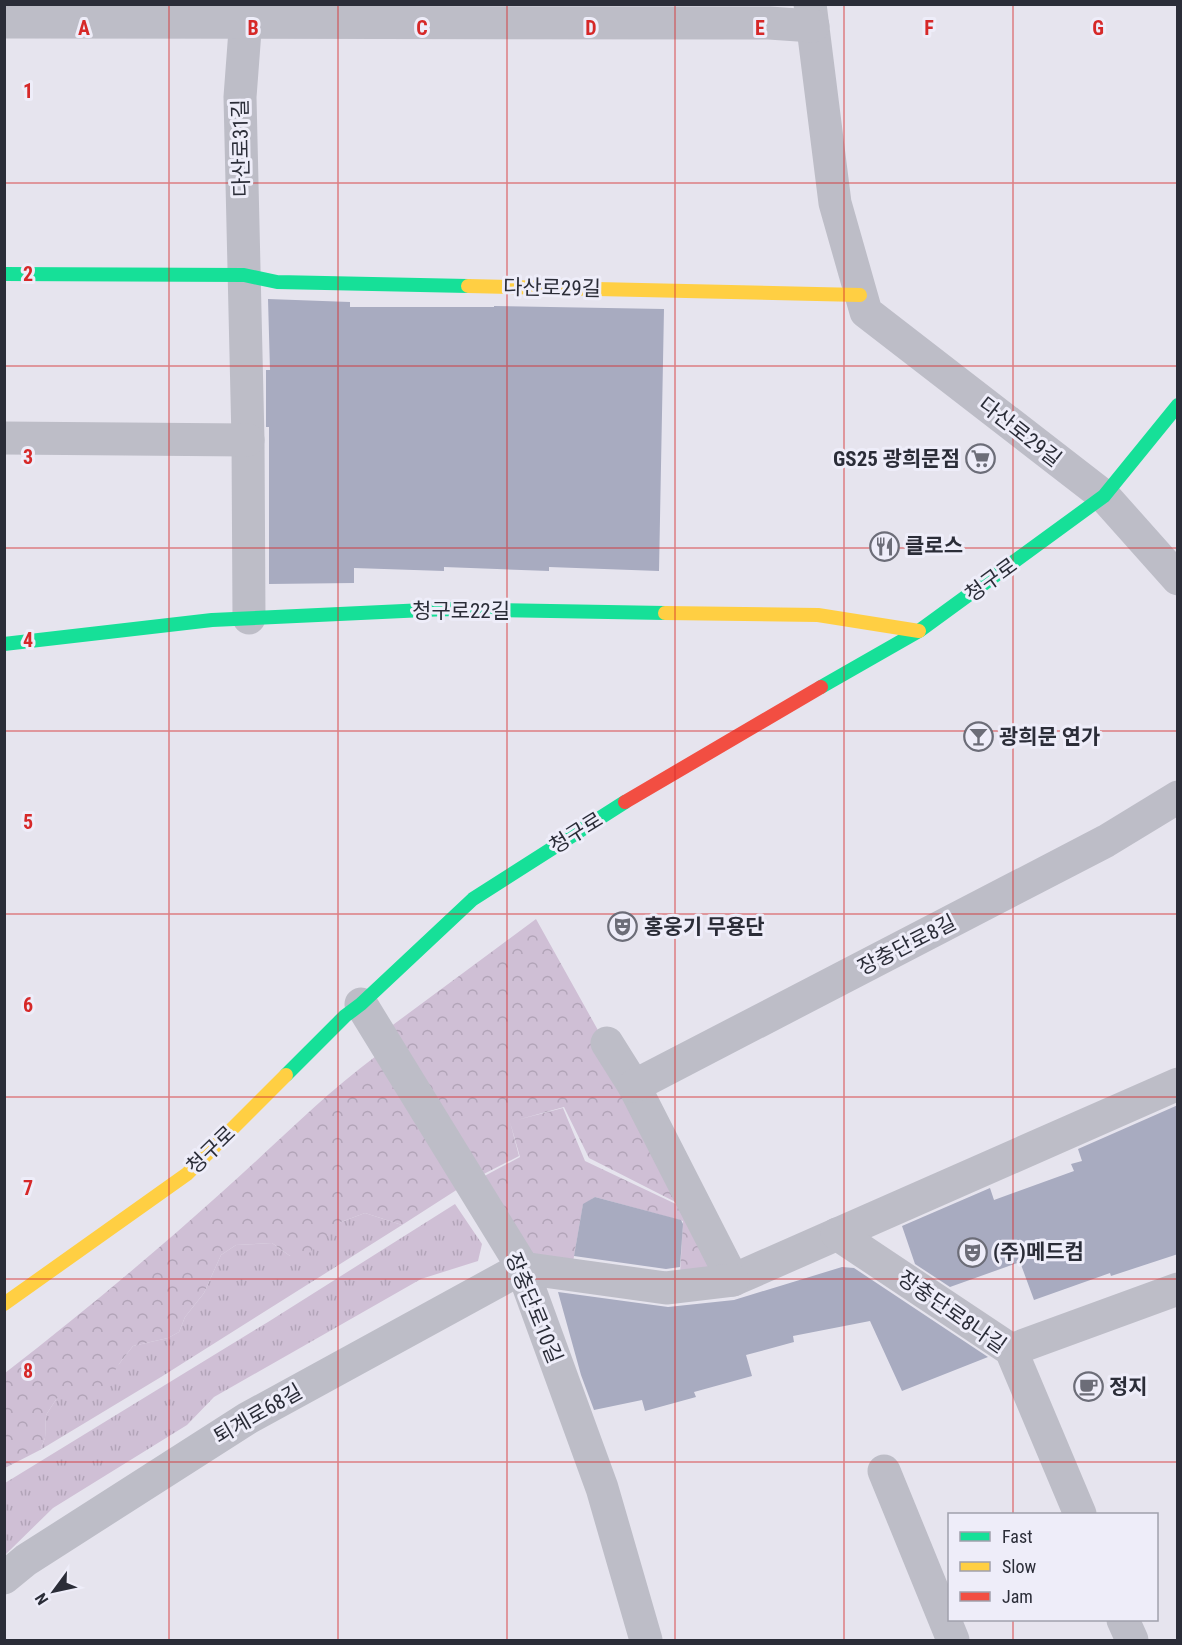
<svg xmlns="http://www.w3.org/2000/svg" width="1182" height="1645" font-family="'Roboto Condensed','Noto Sans KR',sans-serif">
	<style>
		.grass { fill: url(#grass-tufts) }
		.forest { fill: url(#forest-crowns) }
		.building { fill: #a8abc0 }
		.lines { fill: none; stroke-linecap: round; stroke-linejoin: round }
		.street { stroke: #bdbdc7; stroke-width: 33 }
		.fast { stroke: #16e098; stroke-width: 14 }
		.slow { stroke: #ffcf43; stroke-width: 14 }
		.jam { stroke: #f24e42; stroke-width: 14 }
		.grid { fill: none; stroke: #d62828; stroke-width: 1.5; stroke-opacity: 0.55 }
		.labels { text-anchor: middle; stroke-width: 6; stroke-linejoin: round; paint-order: stroke }
		.street-label { font-size: 21px; fill: #2b2d38; stroke: #eeedf9 }
		.poi-label { font-size: 21px; font-weight: bold; fill: #2b2d38; stroke: #eeedf9; text-anchor: start }
		.grid-label { font-size: 20px; text-anchor: middle; font-weight: bold; fill: #d62828; stroke: #eeedf9; stroke-width: 6; stroke-linejoin: round; paint-order: stroke }
	</style>
	<defs>
		<pattern id="grass-tufts" width="24" height="20" patternUnits="userSpaceOnUse" patternTransform="scale(1.5)"><rect width="24" height="20" fill="#cfbfd5"/><path d="M3 7l-1-3M5 7V3M7 7l1-3M15 17l-1-3M17 17v-4M19 17l1-3" fill="none" stroke="#b2a4b8"/></pattern>
		<pattern id="forest-crowns" width="20" height="18" patternUnits="userSpaceOnUse" patternTransform="scale(1.5)"><rect width="20" height="18" fill="#cfbfd5"/><path d="M2 6a3 3 0 1 1 6 0M12 15a3 3 0 1 1 6 0" fill="none" stroke="#b2a4b8"/></pattern>
	</defs>
	<rect width="100%" height="100%" fill="#e6e4ee"/>
	<g class="grass">
		<path d="M455 1204 482 1244 478 1261 421 1279 214 1397 187 1425 53 1508 5 1555V1483L268 1322Z"/>
		<path d="M365 1213 402 1225 161 1377 40 1450 45 1438 46 1415 57 1398 119 1364 133 1346 168 1338 179 1332 185 1317 204 1293 221 1255 236 1245 272 1243 290 1256 341 1222Z"/>
	</g>
	<g class="forest">
		<path d="M536 919 701 1215 589 1158 564 1107 517 1120 563 1108 585 1161 699 1215 724 1270 680 1274 683 1221 595 1197 583 1205 573 1262 526 1258 477 1180 520 1157 510 1122 519 1156 476 1178 386 1030Z"/>
		<path d="M376 1056 458 1189 402 1225 365 1213 341 1222 308 1254 290 1256 272 1243 236 1245 221 1255 204 1293 185 1317 179 1332 168 1338 133 1346 119 1364 102 1391 84 1403 57 1398 46 1415 45 1438 40 1450 5 1468V1373C80 1315 152 1255 222 1192 274 1146 321 1097 376 1056Z"/>
	</g>
	<g class="building">
		<path d="M268 299 350 302V307H494V306L664 309 659 571 549 567V571L444 567V571L354 568V583L269 584V427H266V370H270Z"/>
		<path d="M1178 1105V1254L1111 1276 1110 1273 1034 1300 1020 1262 950 1287 915 1264 902 1226 990 1188 994 1200 1074 1171 1071 1164 1082 1161 1078 1149Z"/>
		<path d="M595 1197 681 1220 683 1224 680 1267 666 1269 574 1256 583 1204Z"/>
		<path d="M842 1267 854 1268 988 1357 902 1391 870 1321 793 1336 794 1342 746 1355 752 1376 694 1392 696 1397 645 1411 642 1400 594 1410 581 1375 558 1292 668 1307 734 1300Z"/>
	</g>
	<g class="lines">
		<g class="street">
			<path d="M247 4 240 97 248 440 249 618"/>
			<path d="M810 4 835 203 866 312 1104 496 1178 579"/>
			<path d="M4 22 769 23 813 26"/>
			<path d="M4 438 248 440"/>
			<path d="M361 1004 520 1263 602 1488 646 1640"/>
			<path d="M607 1043 634 1086 733 1280 1178 1084"/>
			<path d="M634 1086 1106 841 1178 797"/>
			<path d="M837 1234 1011 1350 1080 1514"/>
			<path d="M1011 1350 1178 1289"/>
			<path d="M884 1471 953 1640"/>
			<path d="M4 1578 26 1560 248 1418 522 1268 666 1288 733 1280"/>
			<path d="M1123 1620 1132 1640"/>
		</g>
		<g class="fast">
			<path d="M4 274 244 275 277 282 468 286"/>
			<path d="M4 644 212 620 446 609 665 613"/>
			<path d="M821 687 919 631 1104 496 1178 405"/>
			<path d="M286 1075 345 1016 361 1004 473 899 625 802"/>
		</g>
		<g class="slow">
			<path d="M468 286 860 295"/>
			<path d="M665 613 818 615 919 631"/>
			<path d="M4 1304 187 1174 286 1075"/>
		</g>
		<path class="jam" d="M625 802 821 687"/>
	</g>
	<path class="grid" d="M169 4V1640M338 4V1640M507 4V1640M675 4V1640M844 4V1640M1013 4V1514M4 183H1178M4 366H1178M4 548H1178M4 731H1178M4 914H1178M4 1097H1178M4 1279H1178M4 1462H1178M1013 1620V1640"/>
	<defs>
		<symbol id="supermarket-ring" viewBox="-11 -11 22 22"><circle r="9.5" fill="#eeedf9" stroke="#6c6d78" stroke-width="1.5"/><path d="M-6-5.5h2.5l.6 2H6L4.5 2H-2.5L-4.4-4H-6ZM-1.5 3.2a1.3 1.3 0 1 0 .1 0ZM3 3.2a1.3 1.3 0 1 0 .1 0Z" fill="#6c6d78"/></symbol>
		<symbol id="restaurant-ring" viewBox="-11 -11 22 22"><circle r="9.5" fill="#eeedf9" stroke="#6c6d78" stroke-width="1.5"/><path d="M-5-6h1v4h1v-4h1v4h1v-4h1v5L-1.5 .5V6h-2V.5L-5-1ZM5-6V6H3V1.5H1.5Q1.5-4 5-6Z" fill="#6c6d78"/></symbol>
		<symbol id="bar-ring" viewBox="-11 -11 22 22"><circle r="9.5" fill="#eeedf9" stroke="#6c6d78" stroke-width="1.5"/><path d="M-6-5H6L.8 .8V4.5H3.5V6h-7V4.5H-.8V.8Z" fill="#6c6d78"/></symbol>
		<symbol id="theatre-ring" viewBox="-11 -11 22 22"><circle r="9.5" fill="#eeedf9" stroke="#6c6d78" stroke-width="1.5"/><path d="M-5-5.5Q0-4 5-5.5V0Q5 5 0 6Q-5 5-5 0ZM-3.3-2.5H-1v1.5H-3.3ZM1-2.5H3.3v1.5H1ZM-2.8 1Q0 5.5 2.8 1Z" fill="#6c6d78"/></symbol>
		<symbol id="cafe-ring" viewBox="-11 -11 22 22"><circle r="9.5" fill="#eeedf9" stroke="#6c6d78" stroke-width="1.5"/><path d="M-5.5-4.5H6V0H3Q3 3.5 0 3.5H-2.5Q-5.5 3.5-5.5 0ZM3-3.2v2h1.7v-2ZM-6 4.5H4V6H-6Z" fill="#6c6d78"/></symbol>
	</defs>
	<g fill-rule="evenodd">
		<use href="#supermarket-ring" x="964" y="442" width="33" height="33"/>
		<use href="#restaurant-ring" x="868" y="530" width="33" height="33"/>
		<use href="#bar-ring" x="962" y="720" width="33" height="33"/>
		<use href="#theatre-ring" x="606" y="910" width="33" height="33"/>
		<use href="#theatre-ring" x="956" y="1236" width="33" height="33"/>
		<use href="#cafe-ring" x="1072" y="1370" width="33" height="33"/>
	</g>
	<g class="labels">
		<g class="street-label">
			<text transform="translate(241 148) rotate(-91)" y="7">다산로31길</text>
			<text transform="translate(552 288) rotate(1)" y="7">다산로29길</text>
			<text transform="translate(1020 432) rotate(38)" y="7">다산로29길</text>
			<text transform="translate(991 580) rotate(-36)" y="7">청구로</text>
			<text x="461" y="618">청구로22길</text>
			<text transform="translate(576 833) rotate(-32)" y="7">청구로</text>
			<text transform="translate(907 945) rotate(-27)" y="7">장충단로8길</text>
			<text transform="translate(211 1150) rotate(-44)" y="7">청구로</text>
			<text transform="translate(534 1308) rotate(68)" y="7">장충단로10길</text>
			<text transform="translate(952 1312) rotate(35)" y="7">장충단로8나길</text>
			<text transform="translate(258 1414) rotate(-30)" y="7">퇴계로68길</text>
		</g>
		<g class="poi-label">
			<text x="960" y="466" text-anchor="end">GS25 광희문점</text>
			<text x="905" y="553">클로스</text>
			<text x="999" y="744">광희문 연가</text>
			<text x="644" y="934">홍웅기 무용단</text>
			<text x="993" y="1259">(주)메드컴</text>
			<text x="1109" y="1394">정지</text>
		</g>
	</g>
	<g class="grid-label">
		<text x="84" y="35">A</text>
		<text x="253" y="35">B</text>
		<text x="422" y="35">C</text>
		<text x="591" y="35">D</text>
		<text x="760" y="35">E</text>
		<text x="929" y="35">F</text>
		<text x="1098" y="35">G</text>
		<text x="28" y="98">1</text>
		<text x="28" y="281">2</text>
		<text x="28" y="464">3</text>
		<text x="28" y="647">4</text>
		<text x="28" y="829">5</text>
		<text x="28" y="1012">6</text>
		<text x="28" y="1195">7</text>
		<text x="28" y="1378">8</text>
	</g>
	<rect width="1182" height="1645" fill="none" stroke="#2b2d38" stroke-width="12"/>
	<rect x="948" y="1513" width="210" height="108" fill="#eeedf9" stroke="#a0a0ac" stroke-width="1.5"/>
	<rect x="960" y="1532" width="30" height="9" fill="#16e098" stroke="#a0a0ac" stroke-width="1.5"/>
	<text x="1002" y="1543" font-size="18" fill="#2b2d38">Fast</text>
	<rect x="960" y="1562" width="30" height="9" fill="#ffcf43" stroke="#a0a0ac" stroke-width="1.5"/>
	<text x="1002" y="1573" font-size="18" fill="#2b2d38">Slow</text>
	<rect x="960" y="1592" width="30" height="9" fill="#f24e42" stroke="#a0a0ac" stroke-width="1.5"/>
	<text x="1002" y="1603" font-size="18" fill="#2b2d38">Jam</text>
	<g transform="translate(54 1591) rotate(237)" stroke="#eeedf9" stroke-width="4.5" paint-order="stroke">
	<path d="M0-4.5L10 22L0 15L-10 22Z" fill="#2b2d38"/>
	<text y="-9" font-size="16" font-weight="bold" text-anchor="middle" fill="#2b2d38">N</text>
	</g>
</svg>
